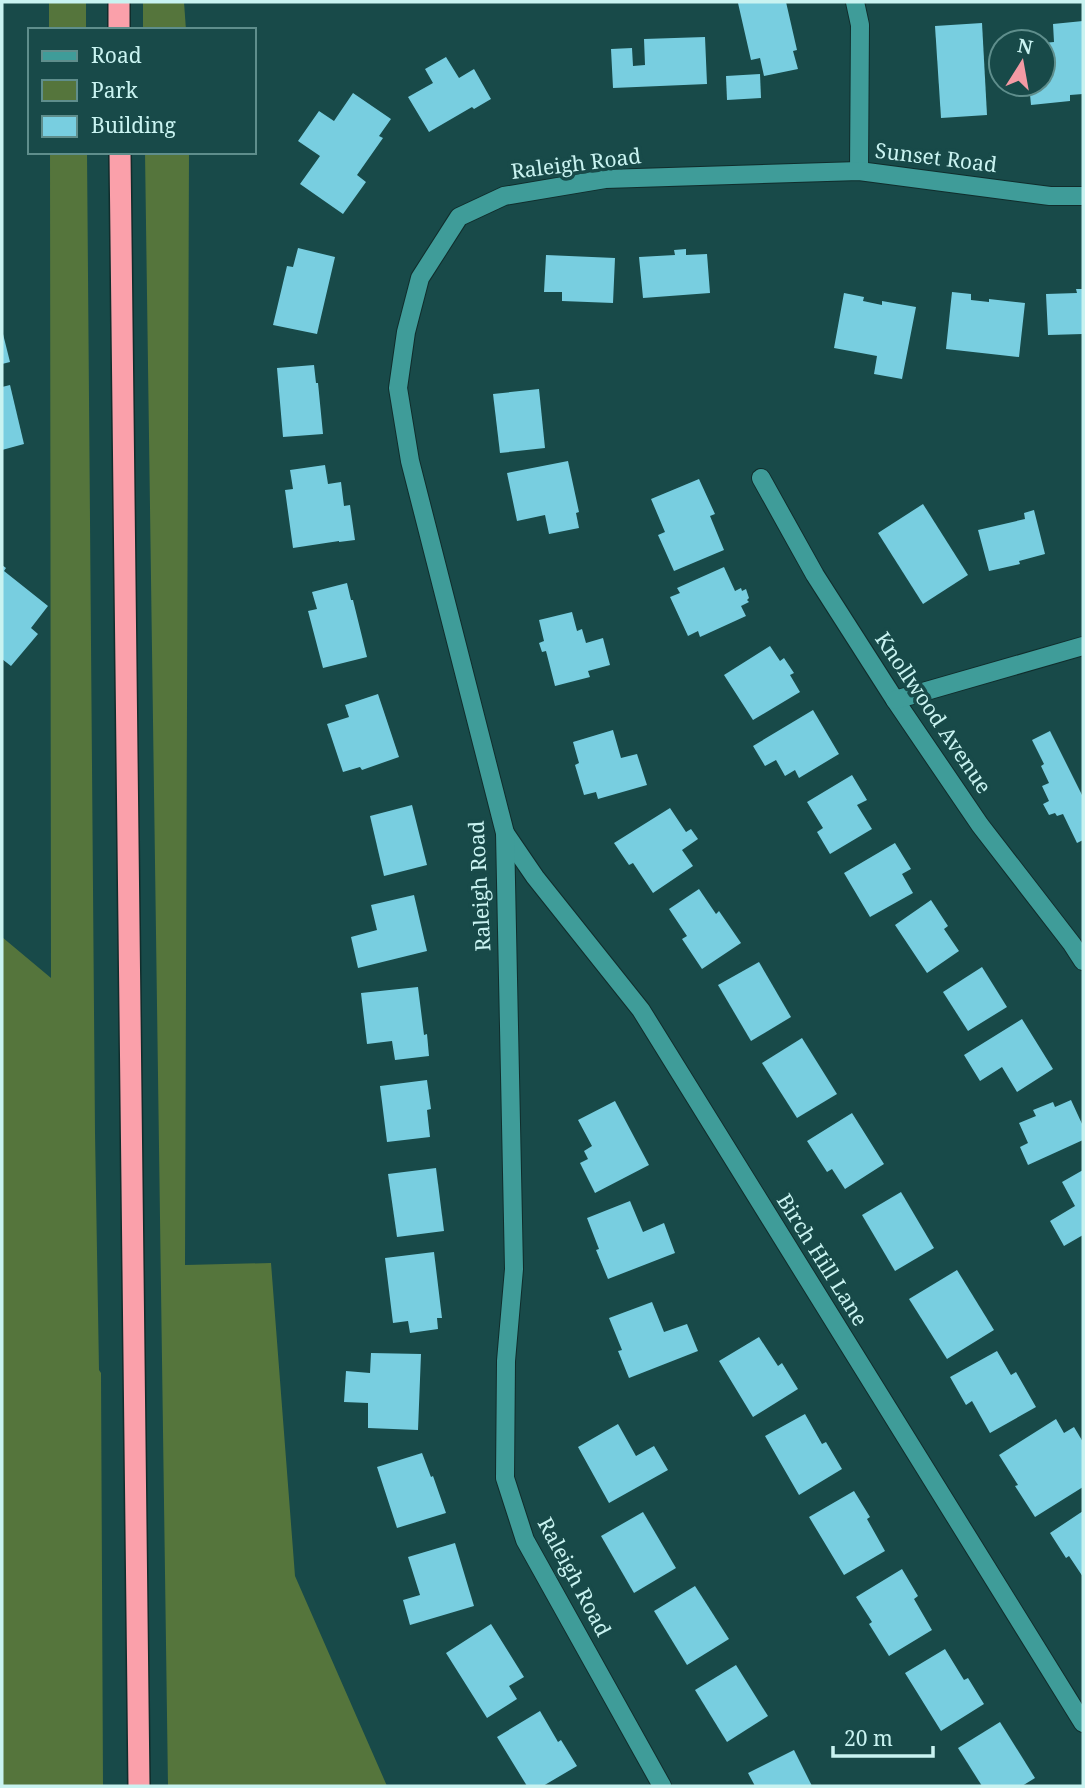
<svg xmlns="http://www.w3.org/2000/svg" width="1085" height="1788" font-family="'Noto Serif',serif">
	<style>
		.green { fill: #55753c }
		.building { fill: #78cee0 }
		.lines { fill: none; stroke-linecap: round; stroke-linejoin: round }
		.minor-casing { stroke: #102d2c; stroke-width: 20 }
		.motorway-casing { stroke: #102d2c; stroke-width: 24 }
		.minor { stroke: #3f9c99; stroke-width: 18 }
		.motorway { stroke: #faa0aa; stroke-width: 21 }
		.labels { text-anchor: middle; stroke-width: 7; stroke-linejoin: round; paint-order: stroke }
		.street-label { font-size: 21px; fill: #c9f3f1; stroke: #184a49 }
	</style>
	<rect width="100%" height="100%" fill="#184a49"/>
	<g class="green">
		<rect x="49" y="2" width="37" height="28"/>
		<path d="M143 2H184L186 30H143Z"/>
		<path d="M50 152H87L95 1133 99 1370 101 1373 103 1786H2V937L51 978Z"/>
		<path d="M145 152H189L185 1265 271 1263 295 1576 387 1786H168Z"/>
	</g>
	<g class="building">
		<path d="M744 2H786L797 50 793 51 798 69 764 76 760 58 751 60 738 3Z"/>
		<path d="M1083 21V94L1070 95V101L1031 105 1029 84H1043V43L1054 42 1053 24Z"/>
		<path d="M982 23 987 115 941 118 935 26Z"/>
		<path d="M705 37 707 84 613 88 611 49 632 48 633 66 645 65 644 39Z"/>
		<path d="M446 57 459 78 474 69 491 99 474 109 472 107 429 132 408 97 433 83 425 69Z"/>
		<path d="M760 74 761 98 727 100 726 76Z"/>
		<path d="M353 93 391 119 379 136 383 138 357 175 366 182 343 214 300 184 320 156 298 141 319 111 334 121Z"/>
		<path d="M298 248 335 257 317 334 273 325 287 266 293 267Z"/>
		<path d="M686 249V255L707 254 710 293 643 298 639 257 675 255 674 250Z"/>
		<path d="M546 255 615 258 613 303 562 301V292H544Z"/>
		<path d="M1076 289H1083V334L1048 335 1046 294 1077 293Z"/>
		<path d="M952 292 971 294V300L989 302V299L1025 303 1019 357 946 349Z"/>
		<path d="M844 293 864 297 863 301 882 305V301L916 307 902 379 874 374 877 356 834 348Z"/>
		<path d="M2 330 10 362 2 364Z"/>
		<path d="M314 365 316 383H318L323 434 283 437 277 368Z"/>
		<path d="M10 385 24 444 2 450V387Z"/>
		<path d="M539 389 545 448 500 453 493 394Z"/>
		<path d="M568 461 579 512 576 513 579 528 549 534 545 515 517 521 507 473Z"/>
		<path d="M325 465 328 484 341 482 344 506 350 505 355 540 339 542V541L293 548 285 490 293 489 290 470Z"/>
		<path d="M699 479 715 514 710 516 724 550 674 571 658 535 665 532 651 499Z"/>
		<path d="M923 504 968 575 923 604 878 533Z"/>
		<path d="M1034 510 1045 554 1019 561 1020 564 989 571 978 530 1025 519 1024 513Z"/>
		<path d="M2 565 6 568 4 571 48 606 31 628 38 634 11 666 2 659Z"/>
		<path d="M724 567 735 591 741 588 742 591 746 589 749 598 747 600 749 602 741 606 746 616 700 637 698 631 688 636 670 597 680 593 677 588Z"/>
		<path d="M347 583 351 600H353L367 657 323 668 308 611 317 609 312 592Z"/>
		<path d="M572 612 577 631 582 629 586 643 603 638 610 665 588 671 590 677 555 686 546 651 542 652 539 643 544 641 539 620Z"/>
		<path d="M770 646 780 661 784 658 794 673 790 675 800 692 753 720 724 675Z"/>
		<path d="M378 694 399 757 362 770 360 767 343 772 327 724 349 717 345 705Z"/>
		<path d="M813 710 839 754 799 778 795 770 785 776 776 760 765 766 753 746Z"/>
		<path d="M613 730 621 758 637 754 647 785 598 799 596 792 584 795 575 765 579 763 573 742Z"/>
		<path d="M1050 731 1083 797V840L1077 843 1063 814 1057 816 1055 813 1049 815 1043 804 1049 801 1042 786 1049 783 1041 766 1044 764 1032 740Z"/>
		<path d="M852 775 867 800 857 805 872 829 830 854 817 832 823 828 807 802Z"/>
		<path d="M412 805 427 865 384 876 370 816Z"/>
		<path d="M670 808 686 832 691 829 698 839 682 850 693 866 653 893 633 863 629 865 614 843Z"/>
		<path d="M895 843 911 869 902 874 913 893 870 917 844 873Z"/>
		<path d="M699 889 716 914 719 911 741 943 702 969 682 939 687 936 669 909Z"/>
		<path d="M414 895 427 951 358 968 351 937 377 930 371 905Z"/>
		<path d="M931 900 948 926 944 929 959 951 927 973 895 925Z"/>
		<path d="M759 962 791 1017 751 1041 718 985Z"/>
		<path d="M982 967 1007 1007 968 1031 943 992Z"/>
		<path d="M418 987 424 1035 427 1034 429 1056 395 1060 392 1041 367 1044 361 993Z"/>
		<path d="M1022 1019 1053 1069 1017 1092 1002 1067 980 1081 964 1055Z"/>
		<path d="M802 1038 837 1094 797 1118 762 1063Z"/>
		<path d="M427 1080 431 1109 427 1110 430 1137 387 1142 380 1086Z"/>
		<path d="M1071 1100 1083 1126V1140L1028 1165 1020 1147 1028 1143 1019 1123 1036 1116 1033 1110 1053 1102 1055 1107Z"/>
		<path d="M615 1101 649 1165 595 1193 580 1163 588 1159 584 1151 592 1146 578 1120Z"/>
		<path d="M852 1113 884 1164 845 1189 832 1169 827 1172 807 1141Z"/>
		<path d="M436 1168 444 1231 397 1237 388 1174Z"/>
		<path d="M1083 1170V1235L1064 1246 1050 1221 1075 1206 1062 1182Z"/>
		<path d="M901 1192 934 1248 895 1271 862 1215Z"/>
		<path d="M630 1201 643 1232 664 1223 675 1253 608 1279 596 1250 599 1249 587 1218Z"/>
		<path d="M434 1252 442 1318H437L438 1329 410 1333 408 1321 393 1323 385 1258Z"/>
		<path d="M957 1270 994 1330 947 1359 909 1299Z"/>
		<path d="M652 1302 664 1332 687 1324 698 1351 629 1378 618 1351 622 1350 609 1318Z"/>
		<path d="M759 1337 778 1366 782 1363 798 1389 753 1417 719 1361Z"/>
		<path d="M997 1351 1011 1375 1016 1372 1036 1407 990 1433 972 1401 966 1405 950 1377Z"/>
		<path d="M371 1353 421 1354 418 1430 368 1428V1403L344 1402 346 1371 370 1373Z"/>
		<path d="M805 1414 822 1444 826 1442 842 1469 799 1495 765 1436Z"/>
		<path d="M1056 1419 1064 1433 1074 1427 1083 1442V1487L1035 1517 1015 1486 1018 1485 999 1455Z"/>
		<path d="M618 1424 636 1456 654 1446 668 1470 609 1503 578 1447Z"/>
		<path d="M422 1453 431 1477 433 1476 446 1513 397 1528 377 1467Z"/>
		<path d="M854 1491 870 1517 867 1519 885 1551 844 1575 809 1517Z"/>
		<path d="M1083 1511V1577L1069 1556 1066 1558 1050 1533Z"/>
		<path d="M643 1512 676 1568 634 1593 601 1536Z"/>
		<path d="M455 1543 474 1606 410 1625 403 1600 420 1595 408 1557Z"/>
		<path d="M902 1569 918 1596 914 1599 932 1630 889 1656 869 1624 872 1622 856 1597Z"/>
		<path d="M695 1586 729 1639 687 1665 654 1611Z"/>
		<path d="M491 1624 524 1677 509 1686 517 1699 487 1718 446 1653Z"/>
		<path d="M945 1649 964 1680 968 1678 984 1704 941 1731 905 1673Z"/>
		<path d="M736 1665 768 1716 727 1742 695 1690Z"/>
		<path d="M540 1711 558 1742 561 1740 577 1766 543 1786H527L497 1737Z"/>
		<path d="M1000 1722 1035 1778 1022 1786H982L958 1748Z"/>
		<path d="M794 1750 812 1786H755L748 1773Z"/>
	</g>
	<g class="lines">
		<defs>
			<g id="minor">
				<path d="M855 2 860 25 859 171"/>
				<path d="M761 478 815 575 895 700 980 825 1072 944 1083 961"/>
				<path d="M895 700 1083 646"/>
				<path d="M505 833 535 877 641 1010 1083 1723"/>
				<path d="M662 1786 525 1540 505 1478 506 1361 514 1269 505 833 410 461 398 388 406 332 420 278 459 217 504 196 605 179 859 171 1050 196H1083"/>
			</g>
			<g id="motorway">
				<path d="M119 2V30"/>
				<path d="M120 152 139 1786"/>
			</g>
		</defs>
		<use href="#minor" class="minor-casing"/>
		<use href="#motorway" class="motorway-casing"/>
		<use href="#minor" class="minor"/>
		<use href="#motorway" class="motorway"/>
	</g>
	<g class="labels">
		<g class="street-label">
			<text transform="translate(936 158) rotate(7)" y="7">Sunset Road</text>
			<text transform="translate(576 164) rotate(-7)" y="7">Raleigh Road</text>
			<text transform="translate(933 713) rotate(56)" y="7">Knollwood Avenue</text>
			<text transform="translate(480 886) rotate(-93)" y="7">Raleigh Road</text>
			<text transform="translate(822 1260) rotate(58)" y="7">Birch Hill Lane</text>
			<text transform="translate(574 1577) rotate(62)" y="7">Raleigh Road</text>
		</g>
	</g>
	<rect width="1085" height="1788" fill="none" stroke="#c9f3f1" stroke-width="7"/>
	<rect x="28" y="28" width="228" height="126" fill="#184a49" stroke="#5f8e8c" stroke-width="2"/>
	<rect x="42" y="51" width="35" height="10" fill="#3f9c99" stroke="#5f8e8c" stroke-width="2"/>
	<text x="91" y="63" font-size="21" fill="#c9f3f1">Road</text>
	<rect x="42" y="80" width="35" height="21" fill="#55753c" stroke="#5f8e8c" stroke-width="2"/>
	<text x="91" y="98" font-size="21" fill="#c9f3f1">Park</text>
	<rect x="42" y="116" width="35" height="21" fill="#78cee0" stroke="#5f8e8c" stroke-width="2"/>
	<text x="91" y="133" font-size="21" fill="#c9f3f1">Building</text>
	<g transform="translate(1022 63) rotate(11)"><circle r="33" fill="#184a49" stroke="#5f8e8c" stroke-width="2"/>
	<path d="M0-5L12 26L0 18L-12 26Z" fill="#f49aa4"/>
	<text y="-10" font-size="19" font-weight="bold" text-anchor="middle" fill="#c9f3f1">N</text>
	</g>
	<path d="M833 1746v10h100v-10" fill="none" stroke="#c9f3f1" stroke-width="3.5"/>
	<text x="844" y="1746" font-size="21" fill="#c9f3f1" stroke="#184a49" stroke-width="5" paint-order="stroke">20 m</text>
</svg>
